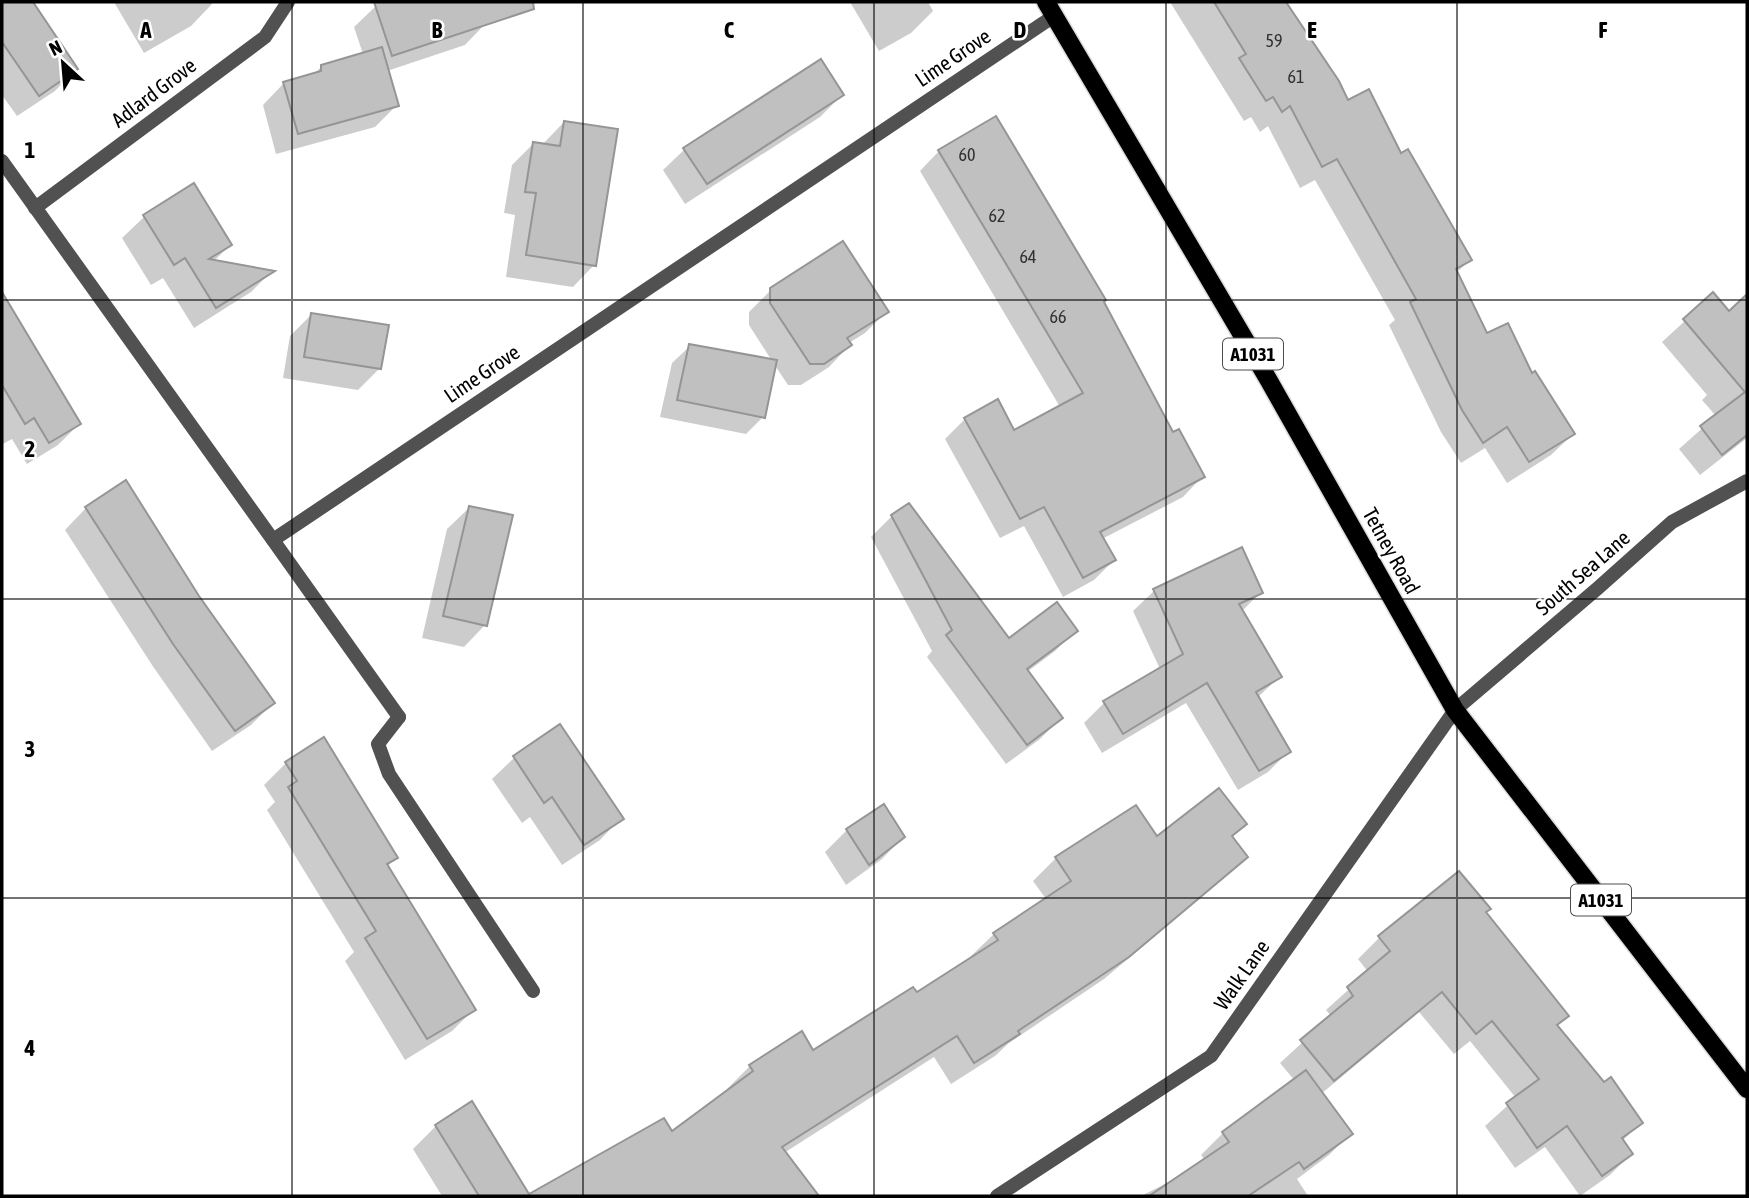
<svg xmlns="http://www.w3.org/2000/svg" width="1749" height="1198" font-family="'Asap Condensed',sans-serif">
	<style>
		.shadow { fill: #0003 }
		.building { fill: #c0c0c0; stroke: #959595; stroke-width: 2 }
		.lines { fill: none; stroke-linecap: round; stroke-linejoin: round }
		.primary-casing { stroke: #dbdbdb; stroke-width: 21 }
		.service { stroke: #515151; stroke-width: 14 }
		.minor { stroke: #515151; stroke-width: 14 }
		.primary { stroke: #000; stroke-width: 18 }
		.grid { fill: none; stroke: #000; stroke-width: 2; stroke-opacity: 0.55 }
		.labels { text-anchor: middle; stroke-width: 5; stroke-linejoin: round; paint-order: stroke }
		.number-label { font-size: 18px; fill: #303030 }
		.shield { fill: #fff; stroke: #4c4c4c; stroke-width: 2 }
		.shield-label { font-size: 19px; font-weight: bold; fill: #000 }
		.street-label { font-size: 21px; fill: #000; stroke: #fff }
		.grid-label { font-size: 23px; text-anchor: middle; font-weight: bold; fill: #000; stroke: #fff; stroke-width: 5; stroke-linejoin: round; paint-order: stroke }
	</style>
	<rect width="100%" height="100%" fill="#fff"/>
	<g class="shadow">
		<path d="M2 2H31L76 69 55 91 17 116 2 95Z"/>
		<path d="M114 2H211L212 4 191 26 144 53Z"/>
		<path d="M388 2H479L486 23 465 45 387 71 397 105 375 127 276 154 263 105 284 83 313 75 322 66 363 54 354 27 376 6Z"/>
		<path d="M850 2H928L933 11 911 33 879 51Z"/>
		<path d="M1170 2H1284L1337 82 1348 103 1401 155 1470 260 1456 273 1486 336 1531 375 1573 434 1551 455 1507 483 1485 448 1461 463 1441 432 1389 325 1395 320 1315 180 1300 188 1268 126 1260 132 1251 117 1244 121Z"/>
		<path d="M842 95 820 117 685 204 663 170 685 149Z"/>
		<path d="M564 122 594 265 573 287 506 277 515 215 504 213 512 165 533 144 542 145Z"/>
		<path d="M939 151 1102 302 1173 434 1202 477 1183 497 1102 539 1114 560 1094 580 1063 597 1024 526 1000 538 945 439 965 419 1014 432 1060 407 920 171Z"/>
		<path d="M194 186 230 245 213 262 271 272 251 292 194 328 163 278 151 285 122 238 144 217Z"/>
		<path d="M771 290 887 311 865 333 849 343 850 345 829 367 801 385H788L774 364 763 417 746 434 660 417 672 363 690 346 772 361 749 325V312Z"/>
		<path d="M2 295 79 424 58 445 27 464 12 439 3 444 2 442Z"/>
		<path d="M1713 295 1728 313 1747 297V438L1700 475 1679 449 1716 416 1702 400 1707 395 1662 342Z"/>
		<path d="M312 314 380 368 358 390 283 378 290 336Z"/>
		<path d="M908 506 1008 640 1075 631 1055 651 1027 672 1061 718 1040 739 1006 764 927 657 932 651 871 537 892 516Z"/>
		<path d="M86 508 198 597 273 703 251 725 212 751 152 665 65 530Z"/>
		<path d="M469 508 485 625 464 647 422 638 447 529Z"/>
		<path d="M1241 550 1261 592 1241 612 1280 676 1257 698 1289 751 1268 772 1238 790 1186 703 1102 753 1084 723 1104 703 1160 669 1133 611 1154 591Z"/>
		<path d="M559 726 621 818 600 840 562 865 530 817 522 823 492 779 514 758Z"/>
		<path d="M286 763 396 857 387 867 474 1009 452 1031 405 1060 345 961 354 952 267 810 275 802 264 785Z"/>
		<path d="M884 806 903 837 882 859 846 885 825 852 847 830Z"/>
		<path d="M1245 823 1231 837 1246 857 1223 879 1104 979 1009 1043 995 1056 951 1084 934 1057 784 1153 817 1196H442L413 1149 436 1126 528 1196 671 1134 729 1091 727 1089 750 1066 813 1052 916 994 973 959 971 956 994 934 1046 899 1033 881 1056 858Z"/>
		<path d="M1484 912 1567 1015 1556 1026 1603 1085 1641 1123 1622 1141 1631 1154 1610 1175 1580 1196 1545 1147 1515 1168 1485 1126 1516 1098 1470 1041 1454 1054 1419 1012 1321 1094 1350 1134 1329 1155 1297 1179 1308 1196H1141L1187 1173 1205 1160 1201 1155 1223 1133 1295 1081 1280 1063 1331 1016 1326 1010 1368 972 1358 959 1379 938Z"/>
	</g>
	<g class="building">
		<path d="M2 2H33L78 69 39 96 2 42Z"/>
		<path d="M374 2H533L534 9 392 56Z"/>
		<path d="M1214 2H1286L1339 81 1348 100 1369 89 1401 153 1408 149 1472 260 1456 269 1487 333 1508 323 1532 373 1535 371 1575 434 1529 462 1507 427 1483 443 1462 410 1410 302 1416 299 1337 159 1322 167 1290 106 1282 112 1273 97 1266 101 1239 58 1246 54Z"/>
		<path d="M382 47 399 106 298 134 283 82 321 71V65Z"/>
		<path d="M821 59 844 95 707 184 683 148Z"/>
		<path d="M996 116 1106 300 1104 302 1173 432 1179 429 1205 477 1100 532 1116 560 1083 578 1044 507 1020 519 964 418 998 399 1014 430 1083 393 938 150Z"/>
		<path d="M564 121 618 129 596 266 526 255 536 193 525 192 533 142 560 146Z"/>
		<path d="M194 183 232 245 209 259 275 271 216 308 185 258 174 265 143 215Z"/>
		<path d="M843 241 889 312 847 338 852 345 824 364H810L770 303V288Z"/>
		<path d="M2 292 81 424 49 443 34 418 25 424 2 385Z"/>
		<path d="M1713 292 1729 311 1747 294V435L1722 455 1700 426 1745 392 1683 319Z"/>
		<path d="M311 313 389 325 381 369 304 357Z"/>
		<path d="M689 344 777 360 765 418 677 400Z"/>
		<path d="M126 480 199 596 275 703 235 731 173 644 85 507Z"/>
		<path d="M909 503 1009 638 1057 602 1078 631 1027 669 1063 718 1027 745 946 635 952 630 891 515Z"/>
		<path d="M469 506 513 515 487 626 443 616Z"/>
		<path d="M1242 547 1263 593 1239 604 1282 677 1256 692 1291 752 1259 771 1207 683 1123 734 1103 701 1183 654 1153 589Z"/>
		<path d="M560 724 624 819 584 845 552 797 544 803 513 756Z"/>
		<path d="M324 737 398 858 387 864 476 1010 427 1039 365 938 376 931 288 787 297 781 285 762Z"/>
		<path d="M1219 788 1247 824 1232 836 1248 857 1129 957 1018 1031 1020 1034 974 1063 957 1036 782 1147 819 1196H479L435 1125 472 1101 529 1194 664 1118 672 1131 753 1071 749 1065 802 1031 813 1050 913 987 917 992 998 940 993 933 1071 881 1055 857 1136 805 1157 836Z"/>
		<path d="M884 804 905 837 869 865 846 829Z"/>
		<path d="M1459 871 1491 909 1486 912 1569 1016 1557 1025 1604 1082 1611 1077 1643 1123 1622 1138 1633 1154 1602 1176 1567 1126 1537 1148 1506 1103 1539 1079 1492 1021 1476 1034 1442 992 1334 1081 1300 1040 1353 996 1347 987 1390 951 1378 936Z"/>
		<path d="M1306 1070 1353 1134 1304 1169 1299 1162 1248 1196H1149L1229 1142 1222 1132Z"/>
	</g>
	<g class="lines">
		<defs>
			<path id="primary" d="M1046 2 1268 379 1455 710 1747 1089"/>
		</defs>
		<use href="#primary" class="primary-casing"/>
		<path class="service" d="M399 717 378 744 389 774 533 991"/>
		<g class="minor">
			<path d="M2 161 273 540 1054 16"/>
			<path d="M35 208 265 37 288 2"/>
			<path d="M273 540 399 717"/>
			<path d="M997 1196 1211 1056 1455 710 1598 588 1672 522 1747 481"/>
		</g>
		<use href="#primary" class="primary"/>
	</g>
	<path class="grid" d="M292 2V1196M583 2V1196M874 2V1196M1166 2V1196M1457 2V1196M2 300H1747M2 599H1747M2 898H1747"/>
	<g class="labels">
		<g class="number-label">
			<text x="1274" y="47">59</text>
			<text x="1296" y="83">61</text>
			<text x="967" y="161">60</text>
			<text x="997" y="222">62</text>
			<text x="1028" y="263">64</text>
			<text x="1058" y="323">66</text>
		</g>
		<g class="shield">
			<rect x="1223" y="338.5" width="60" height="31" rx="5"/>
			<rect x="1571" y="884.5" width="60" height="31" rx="5"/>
		</g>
		<g class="shield-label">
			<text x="1253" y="361">A1031</text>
			<text x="1601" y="907">A1031</text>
		</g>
		<g class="street-label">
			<text transform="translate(953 58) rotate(-34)" y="7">Lime Grove</text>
			<text transform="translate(154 93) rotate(-37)" y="7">Adlard Grove</text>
			<text transform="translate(482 374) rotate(-34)" y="7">Lime Grove</text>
			<text transform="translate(1391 551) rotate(61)" y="7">Tetney Road</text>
			<text transform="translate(1583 573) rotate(-41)" y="7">South Sea Lane</text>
			<text transform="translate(1242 975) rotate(-55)" y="7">Walk Lane</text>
		</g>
	</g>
	<g class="grid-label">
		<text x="146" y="38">A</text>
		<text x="437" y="38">B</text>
		<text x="729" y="38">C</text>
		<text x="1020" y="38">D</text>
		<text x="1312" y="38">E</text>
		<text x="1603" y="38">F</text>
		<text x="30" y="158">1</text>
		<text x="30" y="457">2</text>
		<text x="30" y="757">3</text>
		<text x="30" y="1056">4</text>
	</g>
	<rect width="1749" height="1198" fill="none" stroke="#000000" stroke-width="7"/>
	<g transform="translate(63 63) rotate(334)" stroke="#ffffff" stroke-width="5" paint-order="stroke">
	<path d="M0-5L12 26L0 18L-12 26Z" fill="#000000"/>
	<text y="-10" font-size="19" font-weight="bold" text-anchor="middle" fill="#000000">N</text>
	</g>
</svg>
